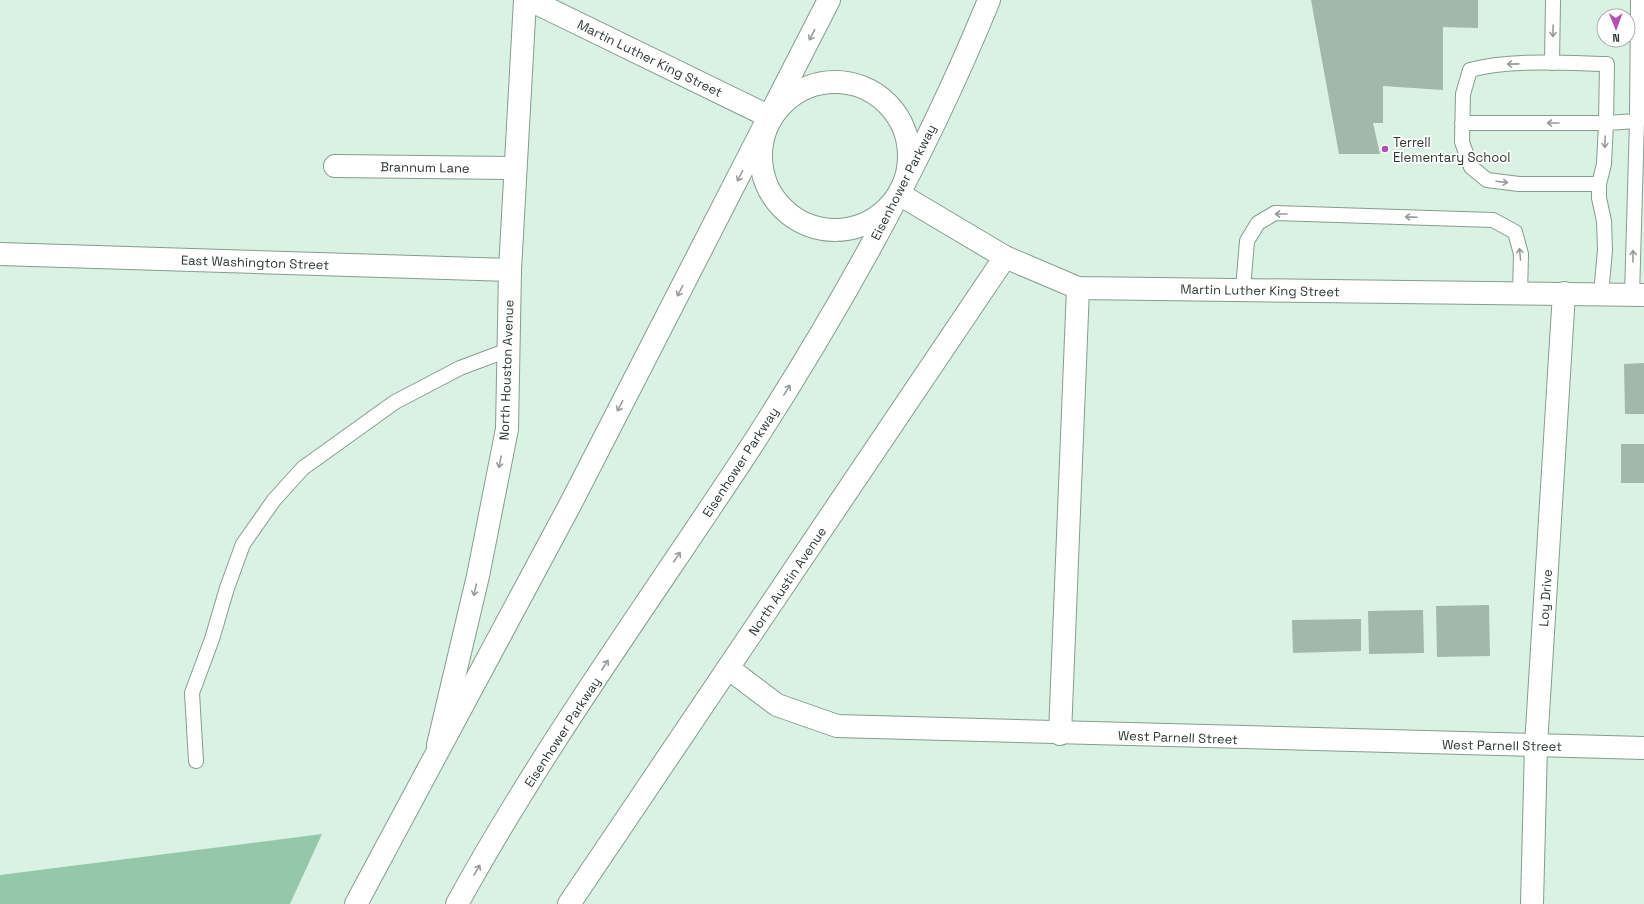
<svg xmlns="http://www.w3.org/2000/svg" width="1644" height="904" font-family="'Space Grotesk',sans-serif">
	<style>
		.forest { fill: #94c8a8 }
		.building { fill: #a2b9aa }
		.lines { fill: none; stroke-linecap: round; stroke-linejoin: round }
		.service-casing { stroke: #869c8e; stroke-width: 16 }
		.minor-casing { stroke: #869c8e; stroke-width: 24 }
		.tertiary-casing { stroke: #869c8e; stroke-width: 24 }
		.trunk-casing { stroke: #869c8e; stroke-width: 24 }
		.service { stroke: #fff; stroke-width: 14 }
		.minor { stroke: #fff; stroke-width: 22 }
		.tertiary { stroke: #fff; stroke-width: 22 }
		.trunk { stroke: #fff; stroke-width: 22 }
		.oneway { stroke: #979c99 }
		.poi-dot { fill: #b14fb5; stroke: #fff; stroke-width: 1.5 }
		.labels { text-anchor: middle; stroke-width: 3.5; stroke-linejoin: round; paint-order: stroke }
		.street-label { font-size: 13px; fill: #2f3933; stroke: #fff }
		.poi-label { font-size: 13px; fill: #2f3933; stroke: #fff; text-anchor: start }
	</style>
	<rect width="100%" height="100%" fill="#daf2e3"/>
	<path class="forest" d="M322 834 290 904H0V875Z"/>
	<g class="building">
		<path d="M1311 0H1478V28L1443 27V90L1383 86V123H1373L1380 154H1339Z"/>
		<path d="M1644 363V414H1625L1624 364Z"/>
		<rect x="1621" y="444" width="23" height="39"/>
		<path d="M1489 605 1490 656 1437 657 1436 606Z"/>
		<path d="M1423 610 1424 653 1369 654 1368 611Z"/>
		<path d="M1361 619V651L1293 653 1292 620Z"/>
	</g>
	<g class="lines">
		<defs>
			<g id="service">
				<path d="M1552 63 1553 0"/>
				<path d="M1637 121 1638 0"/>
				<path d="M1462 123H1606L1607 64C1566 63 1510 59 1470 70L1463 94 1462 142 1471 167 1487 180 1519 184H1599"/>
				<path d="M1243 289 1247 241 1258 223 1275 213 1493 220 1515 232 1521 254 1520 293"/>
				<path d="M1601 294 1605 250 1604 221 1599 198V184L1604 164 1606 123 1637 121 1632 295"/>
				<path d="M196 761 192 693 212 639 227 588 243 544 274 500 303 468 395 402 460 368 508 350"/>
			</g>
			<g id="minor">
				<path d="M335 166 515 168"/>
				<path d="M0 254 510 270"/>
				<path d="M728 668 777 705 837 726 1644 748"/>
				<path d="M1060 734 1078 288"/>
				<path d="M569 904 1005 257"/>
				<path d="M1532 904 1536 746 1564 293"/>
			</g>
			<g id="tertiary">
				<path d="M530 0 770 117"/>
				<path d="M899 194 1005 257 1078 288 1644 295"/>
				<path d="M438 745 478 576 507 429 510 270 525 0"/>
			</g>
			<g id="trunk">
				<circle cx="835" cy="156" r="74"/>
				<path d="M356 904 571 503 829 0"/>
				<path d="M457 904C545 744 654 595 754 442 844 302 926 155 989 0"/>
			</g>
		</defs>
		<use href="#service" class="service-casing"/>
		<use href="#minor" class="minor-casing"/>
		<use href="#tertiary" class="tertiary-casing"/>
		<use href="#trunk" class="trunk-casing"/>
		<use href="#service" class="service"/>
		<use href="#minor" class="minor"/>
		<use href="#tertiary" class="tertiary"/>
		<use href="#trunk" class="trunk"/>
	</g>
	<defs><path id="oneway-shaft" d="M-6 0H5M1.5-3L5.5 0L1.5 3" fill="none" stroke-width="1.6" stroke-linecap="round" stroke-linejoin="round"/></defs>
	<g class="oneway">
		<use href="#oneway-shaft" transform="translate(1553 31) rotate(91)"/>
		<use href="#oneway-shaft" transform="translate(812 35) rotate(117)"/>
		<use href="#oneway-shaft" transform="translate(1513 64) rotate(179)"/>
		<use href="#oneway-shaft" transform="translate(1553 123) rotate(180)"/>
		<use href="#oneway-shaft" transform="translate(1605 142) rotate(92)"/>
		<use href="#oneway-shaft" transform="translate(740 176) rotate(117)"/>
		<use href="#oneway-shaft" transform="translate(1502 182) rotate(7)"/>
		<use href="#oneway-shaft" transform="translate(1281 214) rotate(180)"/>
		<use href="#oneway-shaft" transform="translate(1411 217) rotate(-178)"/>
		<use href="#oneway-shaft" transform="translate(1520 254) rotate(-96)"/>
		<use href="#oneway-shaft" transform="translate(1633 256) rotate(-89)"/>
		<use href="#oneway-shaft" transform="translate(680 291) rotate(117)"/>
		<use href="#oneway-shaft" transform="translate(787 390) rotate(-58)"/>
		<use href="#oneway-shaft" transform="translate(620 406) rotate(117)"/>
		<use href="#oneway-shaft" transform="translate(500 462) rotate(101)"/>
		<use href="#oneway-shaft" transform="translate(677 557) rotate(-56)"/>
		<use href="#oneway-shaft" transform="translate(475 590) rotate(103)"/>
		<use href="#oneway-shaft" transform="translate(605 665) rotate(-57)"/>
		<use href="#oneway-shaft" transform="translate(477 870) rotate(-59)"/>
	</g>
	<circle class="poi-dot" cx="1385" cy="149" r="4"/>
	<g class="labels">
		<g class="street-label">
			<text transform="translate(650 58) rotate(26)" y="5">Martin Luther King Street</text>
			<text transform="translate(425 167) rotate(1)" y="5">Brannum Lane</text>
			<text transform="translate(903 182) rotate(-63)" y="5">Eisenhower Parkway</text>
			<text transform="translate(255 262) rotate(2)" y="5">East Washington Street</text>
			<text transform="translate(1260 290) rotate(1)" y="5">Martin Luther King Street</text>
			<text transform="translate(506 370) rotate(-88)" y="5">North Houston Avenue</text>
			<text transform="translate(740 462) rotate(-57)" y="5">Eisenhower Parkway</text>
			<text transform="translate(787 581) rotate(-56)" y="5">North Austin Avenue</text>
			<text transform="translate(1545 598) rotate(-86)" y="5">Loy Drive</text>
			<text transform="translate(562 732) rotate(-57)" y="5">Eisenhower Parkway</text>
			<text transform="translate(1178 737) rotate(2)" y="5">West Parnell Street</text>
			<text transform="translate(1502 745) rotate(1)" y="5">West Parnell Street</text>
		</g>
		<g class="poi-label">
			<text x="1393" y="147">Terrell<tspan x="1393" dy="15">Elementary School</tspan></text>
		</g>
	</g>
	<g transform="translate(1616 28) rotate(179)"><circle r="19" fill="#ffffff" stroke="#acb0ad"/>
	<path d="M0-3L7 15L0 10L-7 15Z" fill="#b14fb5"/>
	<text y="-6" font-size="11" font-weight="bold" text-anchor="middle" fill="#2f3933">N</text>
	</g>
</svg>
